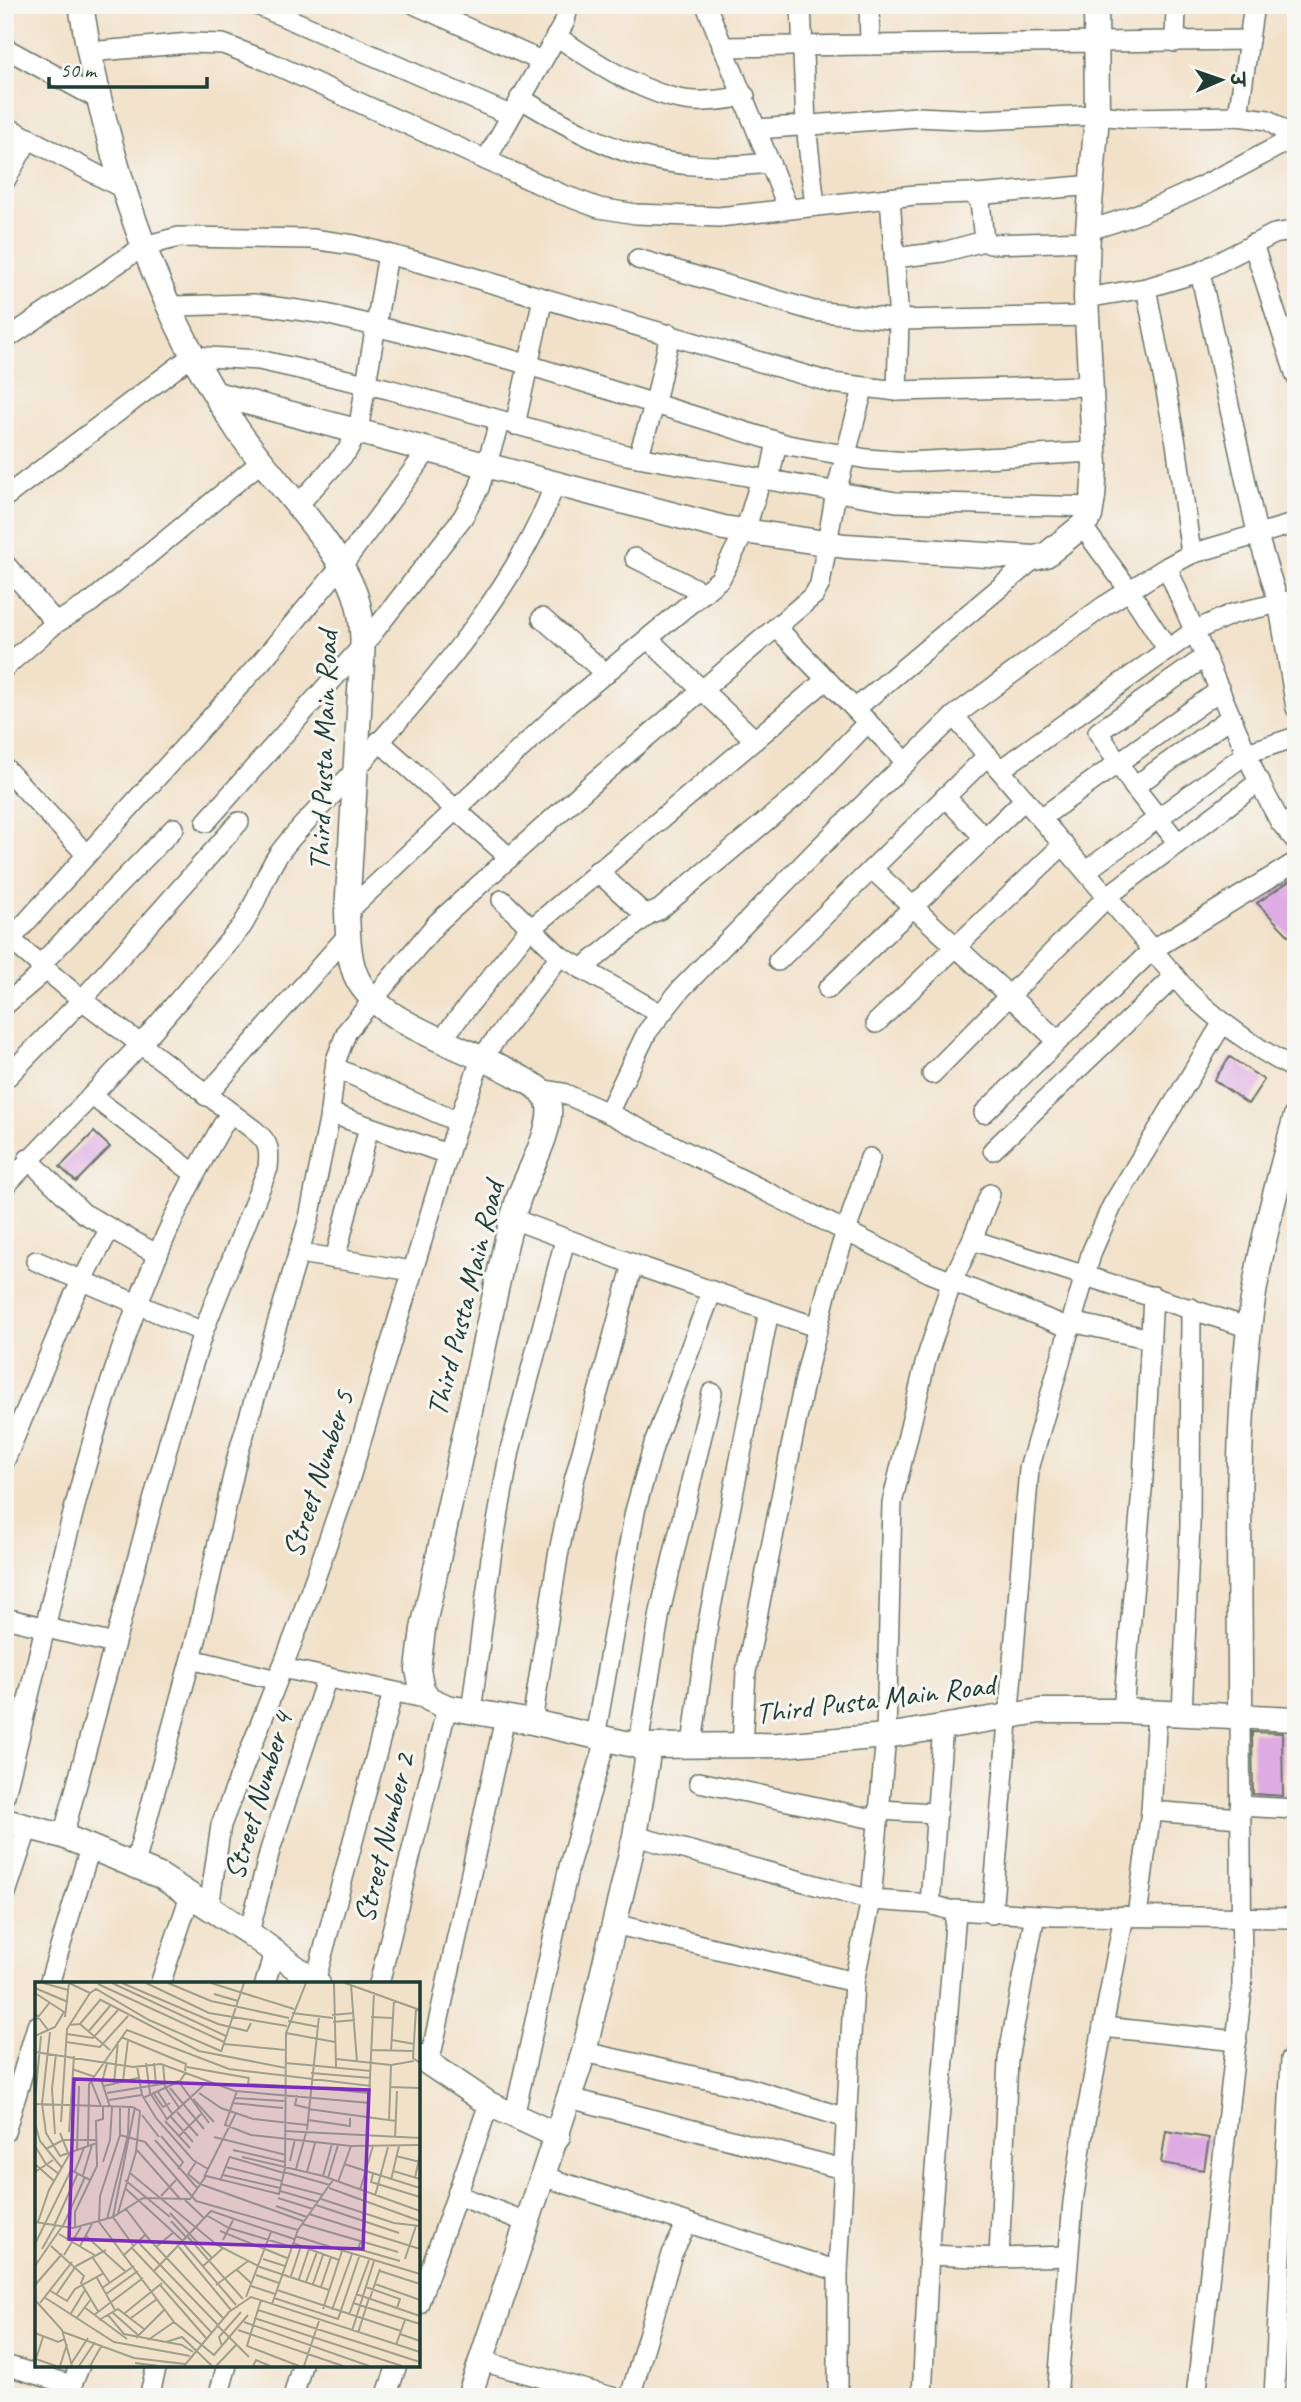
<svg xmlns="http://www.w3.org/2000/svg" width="1301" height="2402" font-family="Caveat,'Playpen Sans Deva',sans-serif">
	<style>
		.building { fill: #deabe2 }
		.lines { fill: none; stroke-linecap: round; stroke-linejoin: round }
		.minor-casing { stroke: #697668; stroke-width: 22 }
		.tertiary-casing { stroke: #697668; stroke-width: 27 }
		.minor { stroke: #fff; stroke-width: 19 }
		.tertiary { stroke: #fff; stroke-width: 24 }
		.labels { text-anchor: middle; stroke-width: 6; stroke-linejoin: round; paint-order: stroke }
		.street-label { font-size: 30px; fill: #1f3d34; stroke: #f6f6f2 }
		.inset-road { fill: none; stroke: #9e9f8d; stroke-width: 2 }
		.view { fill: #7b2cbf; fill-opacity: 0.15; stroke: #7b2cbf; stroke-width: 3.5 }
		.inset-edge { fill: none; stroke: #1f3d34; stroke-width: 3.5 }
	</style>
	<rect width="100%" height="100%" fill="#f6f6f2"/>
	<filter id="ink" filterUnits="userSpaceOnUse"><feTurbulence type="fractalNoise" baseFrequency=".0143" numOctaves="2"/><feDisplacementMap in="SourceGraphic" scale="14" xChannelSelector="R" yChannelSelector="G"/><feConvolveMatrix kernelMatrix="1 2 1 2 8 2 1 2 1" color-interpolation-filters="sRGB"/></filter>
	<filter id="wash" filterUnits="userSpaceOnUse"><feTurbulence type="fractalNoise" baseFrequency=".00686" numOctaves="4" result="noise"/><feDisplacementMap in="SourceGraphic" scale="28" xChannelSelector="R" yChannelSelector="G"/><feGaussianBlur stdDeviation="1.57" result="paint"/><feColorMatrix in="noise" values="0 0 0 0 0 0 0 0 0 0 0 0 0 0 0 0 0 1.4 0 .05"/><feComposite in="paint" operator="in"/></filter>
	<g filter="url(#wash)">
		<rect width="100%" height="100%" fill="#f2e1c9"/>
		<g id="blocks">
			<g class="building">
				<path d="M1291 880 1296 885V943L1257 903Z"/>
				<path d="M1230 1057 1264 1080 1248 1104 1214 1080Z"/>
				<path d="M94 1132 110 1147 76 1182 60 1167Z"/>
				<path d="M1252 1732 1282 1733 1283 1796 1253 1794Z"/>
				<path d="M1166 2131 1209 2138 1204 2170 1161 2163Z"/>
			</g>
		</g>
	</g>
	<g filter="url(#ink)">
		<use href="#blocks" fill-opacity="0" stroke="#697668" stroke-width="2"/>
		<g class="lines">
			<defs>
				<g id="minor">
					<path d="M257 5 510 115"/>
					<path d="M416 5 541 61"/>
					<path d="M706 5 788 208"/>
					<path d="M801 5 806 125 815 206"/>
					<path d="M869 5 870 45"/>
					<path d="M556 36C593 61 650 99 695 101 712 102 728 99 745 96"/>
					<path d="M1175 42 1176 5"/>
					<path d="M722 47 1249 40"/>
					<path d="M5 48 100 100"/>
					<path d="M89 52 190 43 223 44 267 61 561 194 599 208 636 214 719 217 915 195 971 193 980 201 984 241 990 244 1088 241"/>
					<path d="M520 98C612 154 661 174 770 163"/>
					<path d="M1238 116 1254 5"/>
					<path d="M5 126 126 190"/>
					<path d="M758 129 917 117 981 120 1097 115 1130 118 1238 116 1268 120 1296 140"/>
					<path d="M486 160 565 21 567 12 565 5"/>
					<path d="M5 181 29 138"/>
					<path d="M976 195 1094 185"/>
					<path d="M890 198 899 320 897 391"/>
					<path d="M1088 230C1160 211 1228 174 1293 138"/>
					<path d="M1253 244 1296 376"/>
					<path d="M894 258 943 252 984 241"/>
					<path d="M638 259 814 311 899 320 1087 316"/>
					<path d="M1200 272 1257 533 1278 601 1296 708"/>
					<path d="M1146 288 1176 443 1191 554"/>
					<path d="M1086 298 1146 288 1200 272 1274 234 1286 232 1296 236"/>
					<path d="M171 306 254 304 326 314 509 359 788 445 867 459 908 462 1094 452"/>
					<path d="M5 340 144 246 179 237 312 239 354 245 444 269 832 383 897 391 1089 386"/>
					<path d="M515 425 543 298"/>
					<path d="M638 457 655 403 670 334"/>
					<path d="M769 480 777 442"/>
					<path d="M5 497 192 356 259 360 388 389 626 455 896 502 1092 507"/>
					<path d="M296 507 347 451 358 431 388 254"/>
					<path d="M1082 526 1129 590 1168 650"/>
					<path d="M635 558 704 593"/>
					<path d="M5 564 56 623"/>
					<path d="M1167 567 1257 778 1280 822 1296 841"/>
					<path d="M542 618 606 674"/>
					<path d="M777 628 906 762"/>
					<path d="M648 639 755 740"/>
					<path d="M5 667 56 623 91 602 261 462"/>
					<path d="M855 709 1035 558"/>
					<path d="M954 716 1188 992C1222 1024 1255 1049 1296 1069"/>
					<path d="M379 741 510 858"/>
					<path d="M5 768 85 853"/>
					<path d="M1000 770 1194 631 1232 614 1296 599"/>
					<path d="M1134 787 1098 732 1205 657"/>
					<path d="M945 797 985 838"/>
					<path d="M1041 818 1220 690"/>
					<path d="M206 822 365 643 463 517 479 488 500 421"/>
					<path d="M1178 843 1134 787 1231 717"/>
					<path d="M872 869 1058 1041"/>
					<path d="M597 871 641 911 649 914 659 910 802 791 868 722"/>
					<path d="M1086 871 1247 753 1296 737"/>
					<path d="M502 900 560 956"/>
					<path d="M347 912 568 704 720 579 745 531 761 479"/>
					<path d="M5 935 82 1000 254 1130C269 1142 270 1149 268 1168L203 1332 171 1434 63 1836"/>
					<path d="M11 939 261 662 340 568 429 449"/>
					<path d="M778 961 988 755"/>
					<path d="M39 966 174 828"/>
					<path d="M582 969 649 914"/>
					<path d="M828 989 1025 799"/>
					<path d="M5 1005 45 971"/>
					<path d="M876 1023 1064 844"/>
					<path d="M442 1039 525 934 827 679"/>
					<path d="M336 1068 458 1122"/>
					<path d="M932 1074 1108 896 1260 781"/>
					<path d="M5 1079 82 1000 239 822"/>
					<path d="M540 1089 563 1093 608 1113 930 1273 1070 1328"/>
					<path d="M92 1096 195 1174"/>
					<path d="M206 1096 348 935"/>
					<path d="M330 1113 447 1154"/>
					<path d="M608 1113 647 1032 681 989 815 852 954 716 1104 606 1167 567 1191 554 1296 523"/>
					<path d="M984 1113 1152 950 1296 862"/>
					<path d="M993 1150 1175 976"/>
					<path d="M28 1159 83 1213 158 1255"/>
					<path d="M5 1186 141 1044 242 926C257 903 263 877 278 855 300 824 331 798 356 769 428 687 519 586 555 483"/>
					<path d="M513 1219 633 1264 816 1327"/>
					<path d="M972 1240 990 1194"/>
					<path d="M299 1253 412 1271"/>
					<path d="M335 1259 369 1127"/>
					<path d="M36 1261 203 1332"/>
					<path d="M1071 1322 1151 1339"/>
					<path d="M5 1460 73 1298 109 1230"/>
					<path d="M5 1618 114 1644"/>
					<path d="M191 1659 277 1680"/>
					<path d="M282 1668 429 1699"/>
					<path d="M1123 1711 1143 1478 1153 1296"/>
					<path d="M471 1712 492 1550 510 1450 565 1240"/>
					<path d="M1182 1714 1190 1525 1191 1308"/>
					<path d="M532 1722 558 1556 574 1481 633 1264"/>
					<path d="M595 1737 635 1511 654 1444 712 1291"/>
					<path d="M692 1745 708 1623 769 1311"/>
					<path d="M638 1746 660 1612 712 1393"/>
					<path d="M742 1747 746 1672 805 1378 828 1287 870 1158"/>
					<path d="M699 1782 878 1820"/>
					<path d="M5 1795C62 1567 105 1314 230 1113"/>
					<path d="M1240 1806 1296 1809"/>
					<path d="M879 1810 936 1813"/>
					<path d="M1151 1811 1157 1713"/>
					<path d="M635 1836 871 1900 930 1904"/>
					<path d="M135 1864 197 1636 238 1454 309 1218 329 1120 336 1060 347 1031 437 923 589 786 814 595 820 584 836 492 863 389"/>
					<path d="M5 1896 28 1827"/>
					<path d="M209 1908 221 1825 298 1627 348 1484 458 1122 482 1057 560 956 661 1014"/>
					<path d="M955 1910 1056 1916 1296 1918"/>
					<path d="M992 1914 1029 1469 1092 1251 1112 1206 1222 1024"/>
					<path d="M1035 1915 1008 2059 999 2258 1068 2256"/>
					<path d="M1137 1916 1151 1811 1240 1818"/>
					<path d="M614 1924 854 1982"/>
					<path d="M249 1933 270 1850 327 1677"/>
					<path d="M315 1982 393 1692"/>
					<path d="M49 1984 90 1848"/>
					<path d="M160 1984 190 1896"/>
					<path d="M265 1984 274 1952"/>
					<path d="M379 1984 447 1707"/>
					<path d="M1103 2027 1237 2041"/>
					<path d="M584 2052 752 2089 846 2118"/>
					<path d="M429 2064 505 1718"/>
					<path d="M570 2098 843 2169"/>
					<path d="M514 2117 570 1862 606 1740"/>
					<path d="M5 2132 37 2026"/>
					<path d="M542 2176 838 2271"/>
					<path d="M457 2195 526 2222"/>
					<path d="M929 2255 999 2258"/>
					<path d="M418 2305 489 2104"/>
					<path d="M481 2361 612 2397"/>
					<path d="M5 2365 72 2385"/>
					<path d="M67 2397 80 2365"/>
					<path d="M149 2397 157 2365"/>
					<path d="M218 2397 227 2365"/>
					<path d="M293 2397 302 2365"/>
					<path d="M386 2397 397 2365"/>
					<path d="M630 2397 672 2254 686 2225"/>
					<path d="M838 2397V2271L854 1982 871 1900 886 1736 892 1503 926 1360 952 1281 972 1240 1250 1328"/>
					<path d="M922 2397 930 2231 956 1912 930 1904 943 1725"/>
					<path d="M1057 2397 1073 2202 1084 2127 1124 1916"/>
					<path d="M1196 2397 1242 1989 1240 1717"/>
					<path d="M1274 2397 1291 2059"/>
				</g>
				<g id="tertiary">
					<path d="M81 5C104 152 153 304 237 429 268 475 340 546 356 597 368 635 360 672 359 712 355 779 351 846 347 912 348 933 348 962 358 980 383 1026 471 1049 516 1075 527 1082 544 1088 548 1102 556 1124 527 1175 519 1197 514 1212 510 1228 506 1243L423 1629 418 1670 422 1689 429 1699 447 1707 532 1722 638 1746 779 1745 886 1736 1040 1711H1123L1296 1719"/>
					<path d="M216 394 724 528 845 546 1035 558 1046 555 1082 526 1090 516 1093 497 1095 466 1086 298 1088 230 1097 115 1096 5"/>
					<path d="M1240 1717C1241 1583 1233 1446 1251 1313 1260 1247 1278 1181 1296 1116"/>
					<path d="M5 1821 63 1836 160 1876 249 1933 318 1984"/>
					<path d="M418 2056 489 2104 558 2136"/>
					<path d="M469 2397 584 2052 635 1836 647 1760 646 1753 638 1746"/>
				</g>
			</defs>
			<use href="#minor" class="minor-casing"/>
			<use href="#tertiary" class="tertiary-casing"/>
			<use href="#minor" class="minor"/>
			<use href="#tertiary" class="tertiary"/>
		</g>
	</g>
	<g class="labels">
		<g class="street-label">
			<text transform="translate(323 751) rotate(-88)" y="10">Third Pusta Main Road</text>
			<text transform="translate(465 1299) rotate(-76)" y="10">Third Pusta Main Road</text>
			<text transform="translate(318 1474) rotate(-72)" y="10">Street Number 5</text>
			<text transform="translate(875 1699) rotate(-7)" y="10">Third Pusta Main Road</text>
			<text transform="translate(258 1796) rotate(-73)" y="10">Street Number 4</text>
			<text transform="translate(384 1838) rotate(-76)" y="10">Street Number 2</text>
		</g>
	</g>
	<g transform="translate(35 1982)">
		<rect width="385" height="385" fill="#f2e1c9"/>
		<path class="inset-road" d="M8 1 33 8M34 1 55 11 61 7 114 38 186 69M77 1 191 54M87 1 183 42 212 49 216 41M111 1 174 31 252 44M133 1 176 19 254 36M176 1 259 27M299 1 301 85M310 1 385 28M63 2 189 60M316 3 322 80M0 6 33 20M0 11 29 30 20 45 0 54M179 12 203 19M66 18 164 69 251 86M381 27 378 76 385 81M0 31 13 48M257 31 298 36M297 33 319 31M30 35 34 1M336 35 357 36M0 39 15 20M253 39 284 45M298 40 320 38M45 42 75 68M34 43 45 42 66 17M15 50 7 122 11 151 25 174 62 161M53 50 75 24M251 51 300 60M32 52 58 56 83 28M86 55 151 82 150 89M357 58 379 62M31 60 65 65 93 34M189 62 251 68M337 68 378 69M356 69 359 18M0 70 98 85 126 82 200 109 335 121M186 70 209 1M301 77 356 83 379 79M72 81 67 100 75 125M111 81 115 111 132 137M119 81 121 102M251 81 336 89M128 82 130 105 145 127M102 84 107 113 121 136 158 178 173 187M152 85 214 96M37 87 60 95M276 91 336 96M214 95 213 102 250 104M56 99 66 124M88 99 93 58M144 100 174 141M79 101 83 59M69 104 103 96M355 105 385 106M135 106 169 147M292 107 335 111M202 109 190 143 216 153 316 164 385 163M123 110 138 133M72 111 145 99 151 90M164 111 186 126 218 137 272 143M119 112 128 125 135 121M262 113 260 123 273 126M108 116 145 99M199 116 249 119M158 117 179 140M0 118 6 54M74 118 107 113M197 121 248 126M0 122 97 125 105 129 101 170 83 231M85 125V153L65 214 64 240 139 340 179 373 213 333M273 127 361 139M142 130 163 154M107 133 124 155M136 135 158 160M131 138 171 101M273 138 315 144V136M333 138 339 10M130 139 155 166M354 139 356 83M26 140 32 47 55 11M0 142 5 159 27 186M272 148 284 34M249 149 385 156M34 150 39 74M20 152 17 107 21 72M85 153 110 160 161 219 263 248M126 154 148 180 143 187M144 154 166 132M179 155 251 173M360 156 362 109M120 158 163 207M0 164 11 182 24 192M53 164 54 102 92 48 194 87 336 104M11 167 28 158H62M101 167 146 218M42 168 44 104M198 168 250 180M361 174 385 180M195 175 249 191M207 175 288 194 385 229M255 179 260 157M68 180 75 158 77 125M161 180 153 192 165 202 268 239M0 182 19 199M309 182 385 206M191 185 247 199M261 187 271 151M40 189 49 166M358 189 385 197M0 190 18 178M249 190 295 203M272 190 280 161M95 191 182 263 225 285 294 308M338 192 336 200 385 215M48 193 57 163M188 193 245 206M288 194 297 162M169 195 201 131M293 196 303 163M380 196 385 172M90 198 135 235M356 198 364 164M185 199 195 174M303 200 316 164M246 202 288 213M90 206 149 260M294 206 385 239M325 208 338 164M245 209 283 220M126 214 141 198M340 214 353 165M243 216 278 227M286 217 359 241 385 244M150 218 169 236M281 223 364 251M241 224 272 235M91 227 113 256 188 336M135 231 177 276M274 232 385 267M171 233 194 246 257 265M72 237 93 153 94 125M136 239 152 256M0 240 38 246 78 235 108 216 155 217 171 194 244 212 250 186 251 51 271 1M3 240 14 208 34 173 25 151M267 242 363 270M19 244 43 191M27 246 50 195M40 246V230L62 184 61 139 68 137V125M185 249 252 276M24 252 61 274M51 254 91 290M260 254 385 292M153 255 208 317M188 258 198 238M102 259 183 343M326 259 323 267 365 279M148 261 201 323M258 261 304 278M0 262 36 188 55 198M98 263 78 235 100 125M16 264 49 294 46 301 63 329M45 264 57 242M121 265 139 250M144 265 196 328M97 266 176 350M7 267 20 244M29 273 46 245M88 274 110 253M58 276 75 301M228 277 250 284M370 277 381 244M0 284 26 246M41 284 71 268M167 285 188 266M201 287 217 302M119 289 176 229 259 257M345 289 385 302M221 293 244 301M256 294 266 264M62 296 80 328M264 297 274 267M271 300 282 270M278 302 288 273M340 302 385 318M0 303 27 272M125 303 171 356M181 303 213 279M216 304 240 312M286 305 296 275M331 305 365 317 362 326M67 306 99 284M14 308 32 319 40 307 69 291M242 308 366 349M71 312 103 289M321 312 385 334M21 313 41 284M9 315 79 360 155 374M211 315 236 250M239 316 303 337 324 275M335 316 345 287M0 318 27 348 37 384M226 318 212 364 264 384M5 321 37 280M318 321 385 342M237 322 263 248 298 198M49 325 92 357M288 327 307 269M223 328 385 380M297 328 317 272M78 331 103 353M90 331 127 301M35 333 50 308M59 333 108 296M73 333 89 352 147 363 158 370M314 333 334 278M96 336 122 317M219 336 367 384M41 337 56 317M64 338 83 327 109 347M209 340 334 384M182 343 214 375M203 348 308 384M317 349 339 279M28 350 99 376 150 382M0 351 23 360 30 357M323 351 334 316M365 352 385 359M101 356 130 327M113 358 139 340M131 360 147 355 177 384M361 363 370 338M187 364 184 355 206 330M1 377 21 384M0 380 8 355M100 381 124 384M36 382 53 356M25 384 32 362M44 384 60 360M55 384 67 363M149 384 194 330 216 315 385 370M181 384 201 363M218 384 221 378 235 384M269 384 284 339"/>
		<path class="view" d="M39 97 334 108 328 267 34 257Z"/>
		<rect width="385" height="385" class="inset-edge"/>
	</g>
	<rect width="1301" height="2402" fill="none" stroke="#f6f6f2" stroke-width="28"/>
	<g transform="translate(1221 80) rotate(88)" stroke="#f6f6f2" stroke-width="5" paint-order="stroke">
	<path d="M0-5L12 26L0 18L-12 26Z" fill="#1f3d34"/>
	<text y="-10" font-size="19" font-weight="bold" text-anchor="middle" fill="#1f3d34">उ</text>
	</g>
	<path d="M49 77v10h158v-10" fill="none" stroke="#1f3d34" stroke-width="3.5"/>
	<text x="60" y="77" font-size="21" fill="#1f3d34" stroke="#f6f6f2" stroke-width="5" paint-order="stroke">50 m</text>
</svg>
